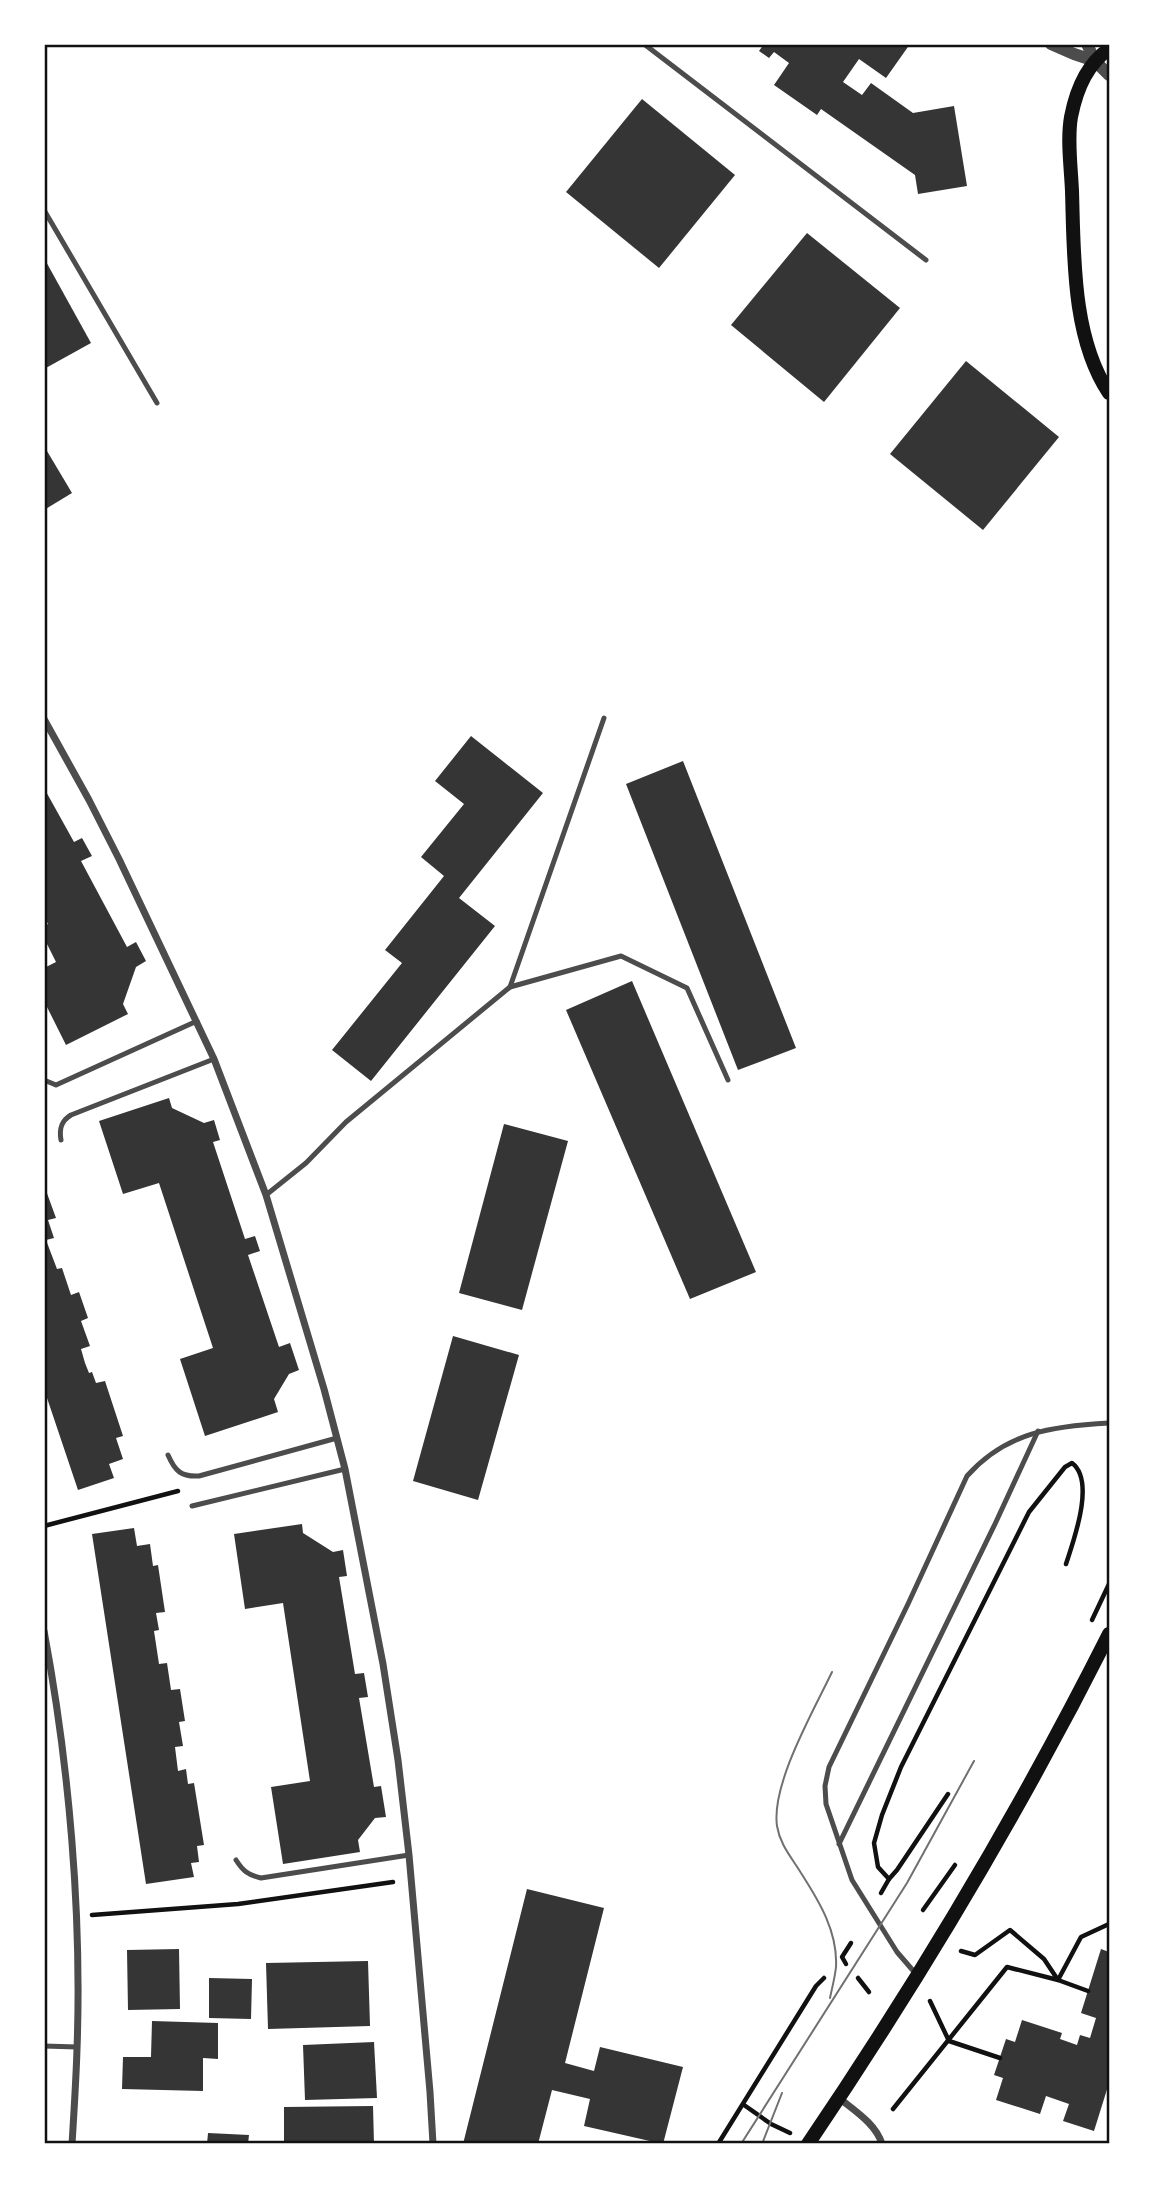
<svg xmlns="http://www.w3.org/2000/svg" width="1153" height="2188" font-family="Overpass,sans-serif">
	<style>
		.building { fill: #353535 }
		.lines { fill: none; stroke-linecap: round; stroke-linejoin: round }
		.path { stroke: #111; stroke-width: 4.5 }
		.service { stroke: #4c4c4c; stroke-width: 5 }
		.minor { stroke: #4c4c4c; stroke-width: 7 }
		.tertiary { stroke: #4c4c4c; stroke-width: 12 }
		.secondary { stroke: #111; stroke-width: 14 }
		.tram { stroke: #707070; stroke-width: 2 }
		.neatline { fill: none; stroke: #111; stroke-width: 2.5 }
	</style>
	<rect width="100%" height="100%" fill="#fff"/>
	<g class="building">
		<path d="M764 44H910L886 78 859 59 843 82 862 95 871 83 913 113 954 106 967 186 918 194 915 175 821 109 817 115 774 85 789 63 774 52 769 58 759 51Z"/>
		<path d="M642 99 735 175 659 268 566 192Z"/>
		<path d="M807 233 900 308 824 402 731 325Z"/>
		<path d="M44 258 91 343 44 369Z"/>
		<path d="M966 361 1059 437 983 530 890 454Z"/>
		<path d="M44 446 72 493 44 510Z"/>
		<path d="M471 736 543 793 459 898 495 926 371 1081 332 1050 402 963 385 950 444 876 421 857 464 804 435 781Z"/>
		<path d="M683 761 796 1048 738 1070 626 784Z"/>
		<path d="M44 788 74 842 82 838 92 856 81 861 127 947 136 942 146 961 136 967 123 1004 128 1014 66 1045 44 1001V968L56 962 44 938V926L48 924 44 916Z"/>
		<path d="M632 981 756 1272 690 1299 566 1010Z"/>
		<path d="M169 1098 172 1108 204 1123 214 1120 220 1140 213 1142 245 1239 255 1236 260 1251 248 1255 279 1347 290 1343 299 1370 289 1374 274 1399 278 1412 205 1436 180 1359 213 1348 159 1183 123 1194 99 1121Z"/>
		<path d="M504 1124 568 1141 522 1310 459 1293Z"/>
		<path d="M44 1185 56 1218 48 1220 54 1238 46 1240 57 1269 62 1268 71 1295 79 1292 88 1318 81 1321 90 1346 81 1349 85 1363 89 1373 92 1372 96 1383 105 1381 123 1436 116 1438 123 1459 109 1464 114 1478 78 1490 44 1389Z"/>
		<path d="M453 1336 519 1355 478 1500 413 1481Z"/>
		<path d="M302 1524 303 1533 333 1552 343 1550 347 1576 339 1577 355 1674 364 1673 368 1697 359 1698 374 1787 381 1786 386 1817 375 1818 358 1840 360 1852 283 1864 271 1787 310 1781 283 1603 245 1609 234 1534Z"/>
		<path d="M134 1528 137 1546 150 1544 153 1566 158 1565 165 1612 156 1613 159 1630 154 1631 159 1664 167 1663 171 1690 180 1689 185 1721 179 1722 183 1746 175 1747 178 1771 186 1769 188 1784 194 1783 204 1845 197 1846 199 1862 191 1863 194 1877 146 1884 92 1534Z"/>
		<path d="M527 1889 604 1908 565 2063 594 2071 600 2047 683 2067 663 2144 584 2126 590 2099 552 2090 538 2144H463Z"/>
		<path d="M179 1949 180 2009 128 2010 127 1950Z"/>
		<path d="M1101 1949 1109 1952V2083L1094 2131 1063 2121 1069 2104 1046 2096 1040 2114 996 2100 1003 2078 994 2075 1006 2039 1015 2042 1022 2020 1062 2033 1060 2039 1077 2045 1080 2035 1090 2038 1096 2018 1081 2013Z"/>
		<path d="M368 1961 370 2026 268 2029 266 1963Z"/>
		<path d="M209 1978 252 1979 251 2019 209 2018Z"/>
		<path d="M152 2021 218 2023V2059L203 2058V2091L122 2089 123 2057H151Z"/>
		<path d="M374 2042 377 2098 305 2100 303 2045Z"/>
		<path d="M373 2106 374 2144H284V2107Z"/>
		<path d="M208 2133 249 2135 248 2144H207Z"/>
	</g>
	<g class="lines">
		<g class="path">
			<path d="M44 1526 178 1491"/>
			<path d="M1092 1620 1109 1584"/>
			<path d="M948 1794 897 1870 889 1879 878 1867 874 1843 882 1815 901 1767 1029 1512 1065 1467 1072 1463C1096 1481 1073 1542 1066 1564"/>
			<path d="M881 1893 889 1879"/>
			<path d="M923 1910 955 1865"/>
			<path d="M92 1915 238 1904 393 1882"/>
			<path d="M961 1951 975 1955 1010 1930 1044 1959 1058 1980 1088 1991"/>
			<path d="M846 1964 842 1957 851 1943"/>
			<path d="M858 1978 869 1992"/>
			<path d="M930 2001 949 2041 1000 2058"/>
			<path d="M744 2105 771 2124 790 2133"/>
			<path d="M893 2109 1007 1967 1058 1980 1081 1937 1109 1924"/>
			<path d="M718 2144 816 1986 824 1978"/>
		</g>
		<g class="service">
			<path d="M644 44 926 260"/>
			<path d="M44 210 157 403"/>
			<path d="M510 987 621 956 687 988 728 1080"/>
			<path d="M44 1080 56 1085 197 1021"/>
			<path d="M61 1140C59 1129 61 1121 71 1115L214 1059"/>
			<path d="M266 1195 306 1163 346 1122 510 987 604 718"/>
			<path d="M168 1455C175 1471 181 1477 199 1476L337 1438"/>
			<path d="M192 1506 345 1469"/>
			<path d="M839 1844 995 1524 1038 1431"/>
			<path d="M236 1860C243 1871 248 1875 261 1878L409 1855"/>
			<path d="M916 1974 897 1952 852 1880 826 1804 825 1786 829 1767 908 1604 967 1476C1006 1432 1053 1426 1109 1423"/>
			<path d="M44 2046 77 2047"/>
		</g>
		<g class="minor">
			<path d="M44 719 89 800 119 859 214 1059 266 1195 324 1389 345 1469 383 1664 398 1760 409 1855 430 2092 433 2144"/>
			<path d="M44 1631C69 1764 82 1914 77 2049 76 2081 74 2112 72 2144"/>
			<path d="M839 2098C855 2111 876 2124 882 2144"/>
		</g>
		<g class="tertiary">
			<path d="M1051 44 1074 54 1095 61"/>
			<path d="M1087 44 1095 61 1109 75"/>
		</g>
		<g class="secondary">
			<path d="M1109 49C1087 64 1076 91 1071 117 1067 140 1071 167 1072 191 1074 255 1072 338 1109 393"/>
			<path d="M808 2144C919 1980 1020 1811 1109 1634"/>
		</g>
		<g class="tram">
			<path d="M830 1998C832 1988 835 1977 836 1967 838 1932 819 1901 801 1873 792 1858 780 1845 777 1826 771 1784 814 1710 832 1672"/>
			<path d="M741 2144 907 1883 974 1761"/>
			<path d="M762 2144 782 2093"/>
		</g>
	</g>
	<rect width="1153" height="2188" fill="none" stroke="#ffffff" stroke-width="91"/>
	<rect x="46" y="46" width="1062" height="2096" class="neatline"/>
</svg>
